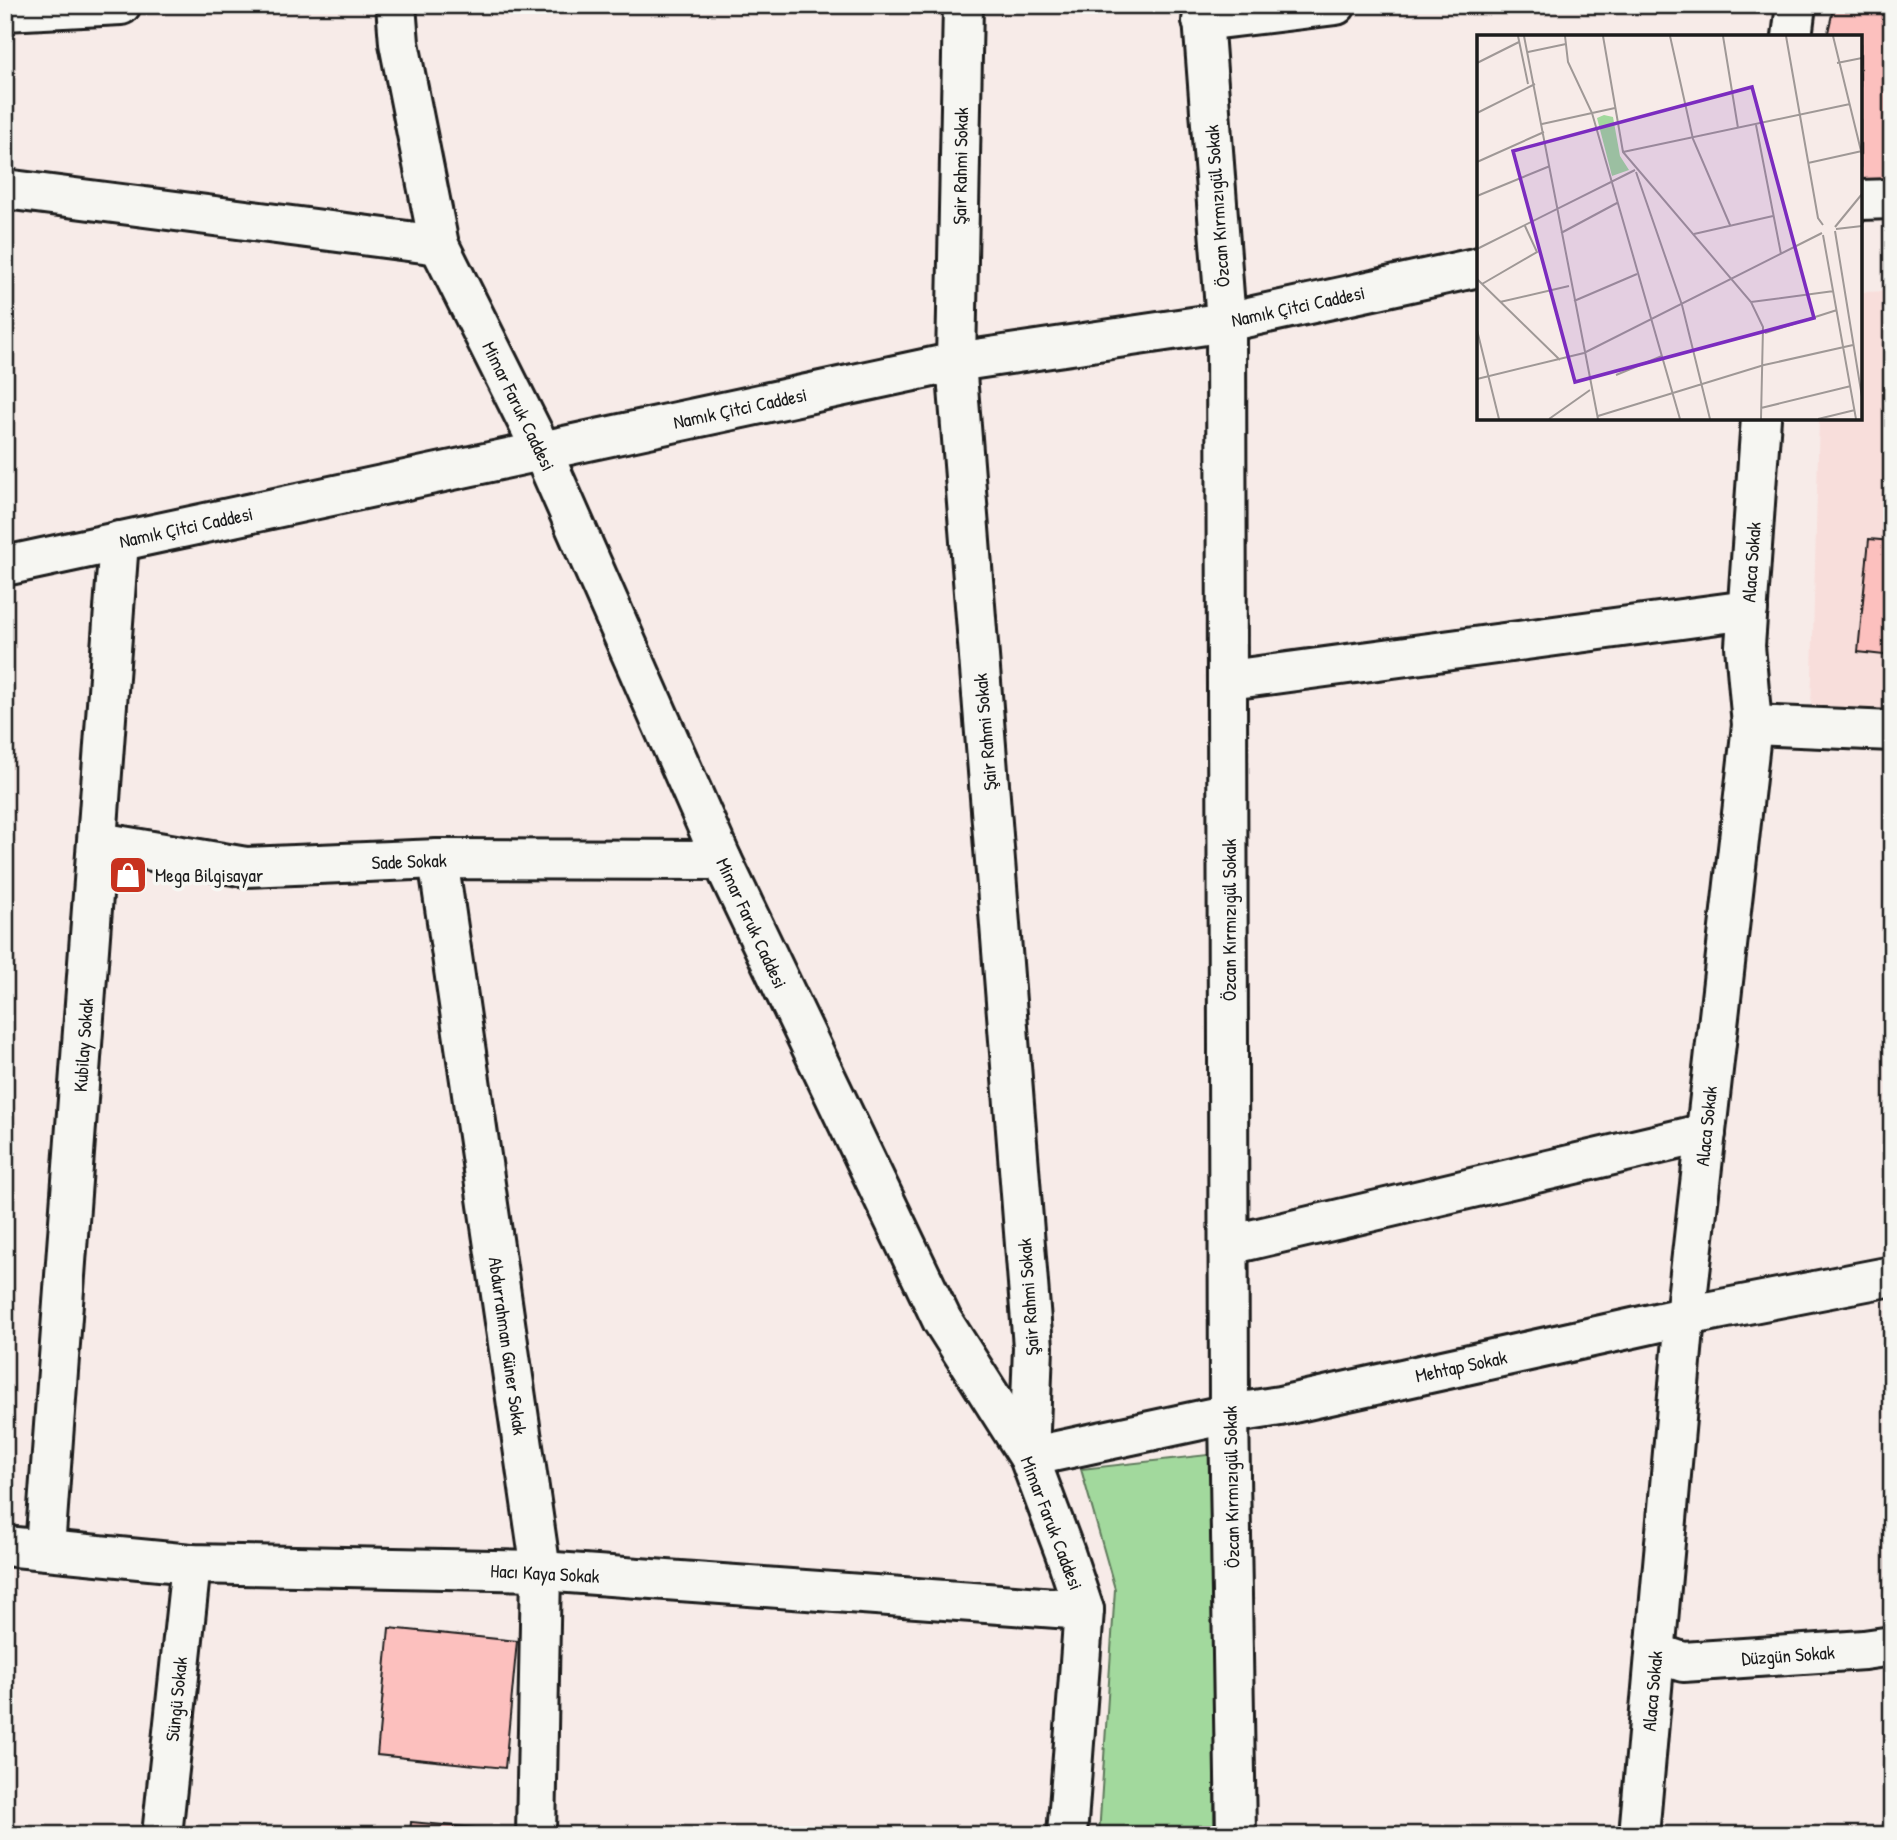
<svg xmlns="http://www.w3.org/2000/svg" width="1897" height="1840" font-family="'Patrick Hand',sans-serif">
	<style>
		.built { fill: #f8dedb }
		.green { fill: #a2d99d; stroke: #5f7a5c; stroke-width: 2 }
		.building { fill: #fcc0be; stroke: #1c1c1c; stroke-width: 2 }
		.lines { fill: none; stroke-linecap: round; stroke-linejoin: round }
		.minor-casing { stroke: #1c1c1c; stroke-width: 44 }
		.tertiary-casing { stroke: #1c1c1c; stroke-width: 44 }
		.minor { stroke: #f6f6f2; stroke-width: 38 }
		.tertiary { stroke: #f6f6f2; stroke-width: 38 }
		.labels { text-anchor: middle; stroke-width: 7; stroke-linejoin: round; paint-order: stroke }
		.street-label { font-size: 19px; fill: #1c1c1c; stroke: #f6f6f2 }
		.poi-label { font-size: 19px; fill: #1c1c1c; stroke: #f6f6f2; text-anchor: start }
		.inset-road { fill: none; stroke: #9f9896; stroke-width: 2 }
		.view { fill: #7b2cbf; fill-opacity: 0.15; stroke: #7b2cbf; stroke-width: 3.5 }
		.inset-edge { fill: none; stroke: #1c1c1c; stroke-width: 3.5 }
	</style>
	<rect width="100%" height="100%" fill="#f7ebe8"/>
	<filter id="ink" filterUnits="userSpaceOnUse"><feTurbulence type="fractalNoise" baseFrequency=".0143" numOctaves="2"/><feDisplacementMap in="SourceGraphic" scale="14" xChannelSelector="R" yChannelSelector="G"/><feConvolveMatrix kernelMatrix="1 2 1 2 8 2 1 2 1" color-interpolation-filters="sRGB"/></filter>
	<g filter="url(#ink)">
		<path class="built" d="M1892 291V712L1811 710 1819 418H1860V292Z"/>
		<path class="green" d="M1216 1454 1214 1835H1099L1115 1589 1081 1469Z"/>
		<g class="building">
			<path d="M1834 5H1892V183H1879L1860 180V37H1827Z"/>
			<path d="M1869 539 1892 541V656L1858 652Z"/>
			<path d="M389 1628 517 1641 505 1768 377 1755Z"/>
			<path d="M411 1822 497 1830V1835H410Z"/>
		</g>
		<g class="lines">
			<defs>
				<g id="minor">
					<path d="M963 5 956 362 1033 1347 1029 1457 1229 1414 1280 1406 1701 1313 1892 1276"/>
					<path d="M1202 5 1226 322 1229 1414 1236 1835"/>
					<path d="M5 11 121 5"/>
					<path d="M1202 21 1336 5"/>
					<path d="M1792 37 1796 5"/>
					<path d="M5 189 439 245"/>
					<path d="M1229 680 1748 610"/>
					<path d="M1752 725 1892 731"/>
					<path d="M99 842 246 867 438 859 722 860"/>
					<path d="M438 859 541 1571 536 1835"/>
					<path d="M1229 1245 1706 1133"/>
					<path d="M5 1546 191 1564 541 1571 1084 1610"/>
					<path d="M45 1548 119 541"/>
					<path d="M1656 1653 1683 1662 1864 1650 1892 1646"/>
					<path d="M162 1835 191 1564"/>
					<path d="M1639 1835 1685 1317 1752 725 1745 646 1761 418"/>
				</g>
				<g id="tertiary">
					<path d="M396 5 399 43 439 245 542 451 722 860 942 1320 1029 1457 1065 1553 1084 1610 1067 1835"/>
					<path d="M1860 200 1892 199"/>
					<path d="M5 566 956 362 1226 322 1479 267"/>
				</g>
			</defs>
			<use href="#minor" class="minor-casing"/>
			<use href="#tertiary" class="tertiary-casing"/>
			<use href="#minor" class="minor"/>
			<use href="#tertiary" class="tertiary"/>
		</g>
	</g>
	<defs>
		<symbol id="shop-square" viewBox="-11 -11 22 22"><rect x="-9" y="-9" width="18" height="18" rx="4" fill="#c8321e" stroke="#f6f6f2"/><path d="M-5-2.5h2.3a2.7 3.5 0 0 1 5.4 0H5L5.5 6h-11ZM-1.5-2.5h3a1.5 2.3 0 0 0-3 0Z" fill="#fff"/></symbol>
	</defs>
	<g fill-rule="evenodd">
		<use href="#shop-square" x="106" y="853" width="44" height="44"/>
	</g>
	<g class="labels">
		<g class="street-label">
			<text transform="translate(960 166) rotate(-89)" y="7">Şair Rahmi Sokak</text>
			<text transform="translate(1217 206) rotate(-94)" y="7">Özcan Kırmızıgül Sokak</text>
			<text transform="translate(1298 306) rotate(-12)" y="7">Namık Çitci Caddesi</text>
			<text transform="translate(519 406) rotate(64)" y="7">Mimar Faruk Caddesi</text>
			<text transform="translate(740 408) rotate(-12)" y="7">Namık Çitci Caddesi</text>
			<text transform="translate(186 527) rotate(-12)" y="7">Namık Çitci Caddesi</text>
			<text transform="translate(1751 562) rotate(-86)" y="7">Alaca Sokak</text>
			<text transform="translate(985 732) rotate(-95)" y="7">Şair Rahmi Sokak</text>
			<text transform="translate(409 861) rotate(-2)" y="7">Sade Sokak</text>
			<text transform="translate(1229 920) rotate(-90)" y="7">Özcan Kırmızıgül Sokak</text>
			<text transform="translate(752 923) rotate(65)" y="7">Mimar Faruk Caddesi</text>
			<text transform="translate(83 1045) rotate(-86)" y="7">Kubilay Sokak</text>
			<text transform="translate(1706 1126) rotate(-84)" y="7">Alaca Sokak</text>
			<text transform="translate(1028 1297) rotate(-94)" y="7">Şair Rahmi Sokak</text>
			<text transform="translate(508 1346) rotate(82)" y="7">Abdurrahman Güner Sokak</text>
			<text transform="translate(1461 1366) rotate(-12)" y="7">Mehtap Sokak</text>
			<text transform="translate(1231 1487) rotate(-91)" y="7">Özcan Kırmızıgül Sokak</text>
			<text transform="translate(1052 1523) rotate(69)" y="7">Mimar Faruk Caddesi</text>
			<text transform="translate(545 1573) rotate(3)" y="7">Hacı Kaya Sokak</text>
			<text transform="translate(1788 1655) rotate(-4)" y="7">Düzgün Sokak</text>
			<text transform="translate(1652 1691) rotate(-85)" y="7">Alaca Sokak</text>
			<text transform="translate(176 1699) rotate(-84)" y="7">Süngü Sokak</text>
		</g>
		<g class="poi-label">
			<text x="155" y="882">Mega Bilgisayar</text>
		</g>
	</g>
	<g transform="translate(1477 35)">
		<rect width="385" height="385" fill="#f7ebe8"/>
		<path d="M127 80 136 82 143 121 152 135 135 141 120 83Z" fill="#a2d99d"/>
		<path class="inset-road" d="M41 1 51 49M47 1 121 384M88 1 91 27 115 78 203 384M126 1 146 117 274 267 286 292 284 384M193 1 216 104 253 190M246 1 261 93M309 1 341 183 346 190M356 1 385 120M51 17 89 9M0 28 42 7M360 28 385 23M0 78 58 49M65 89 138 73M279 90 304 219M146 117 373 69M0 127 67 97M331 128 385 116M159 137 205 270 233 384M0 161 73 131M358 192 385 159M359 194 385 191M358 196 385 362M84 198 140 168M217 199 296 181M346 200 379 384M0 214 158 135M0 244 83 325M5 249 60 217 48 191M97 266 160 239M23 267 92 251M274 267 357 256M0 295 22 384M288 298 360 275M139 340 185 321M0 344 107 318 345 198M284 373 374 351M121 381 287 330 376 310M72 384 113 355M341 384 378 375"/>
		<path class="view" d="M275 52 337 283 98 347 36 116Z"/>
		<rect width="385" height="385" class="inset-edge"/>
	</g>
	<rect width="1897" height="1840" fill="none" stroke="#f6f6f2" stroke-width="28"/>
	<rect x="14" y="14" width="1869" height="1812" fill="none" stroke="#1c1c1c" stroke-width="2.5" filter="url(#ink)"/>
</svg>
